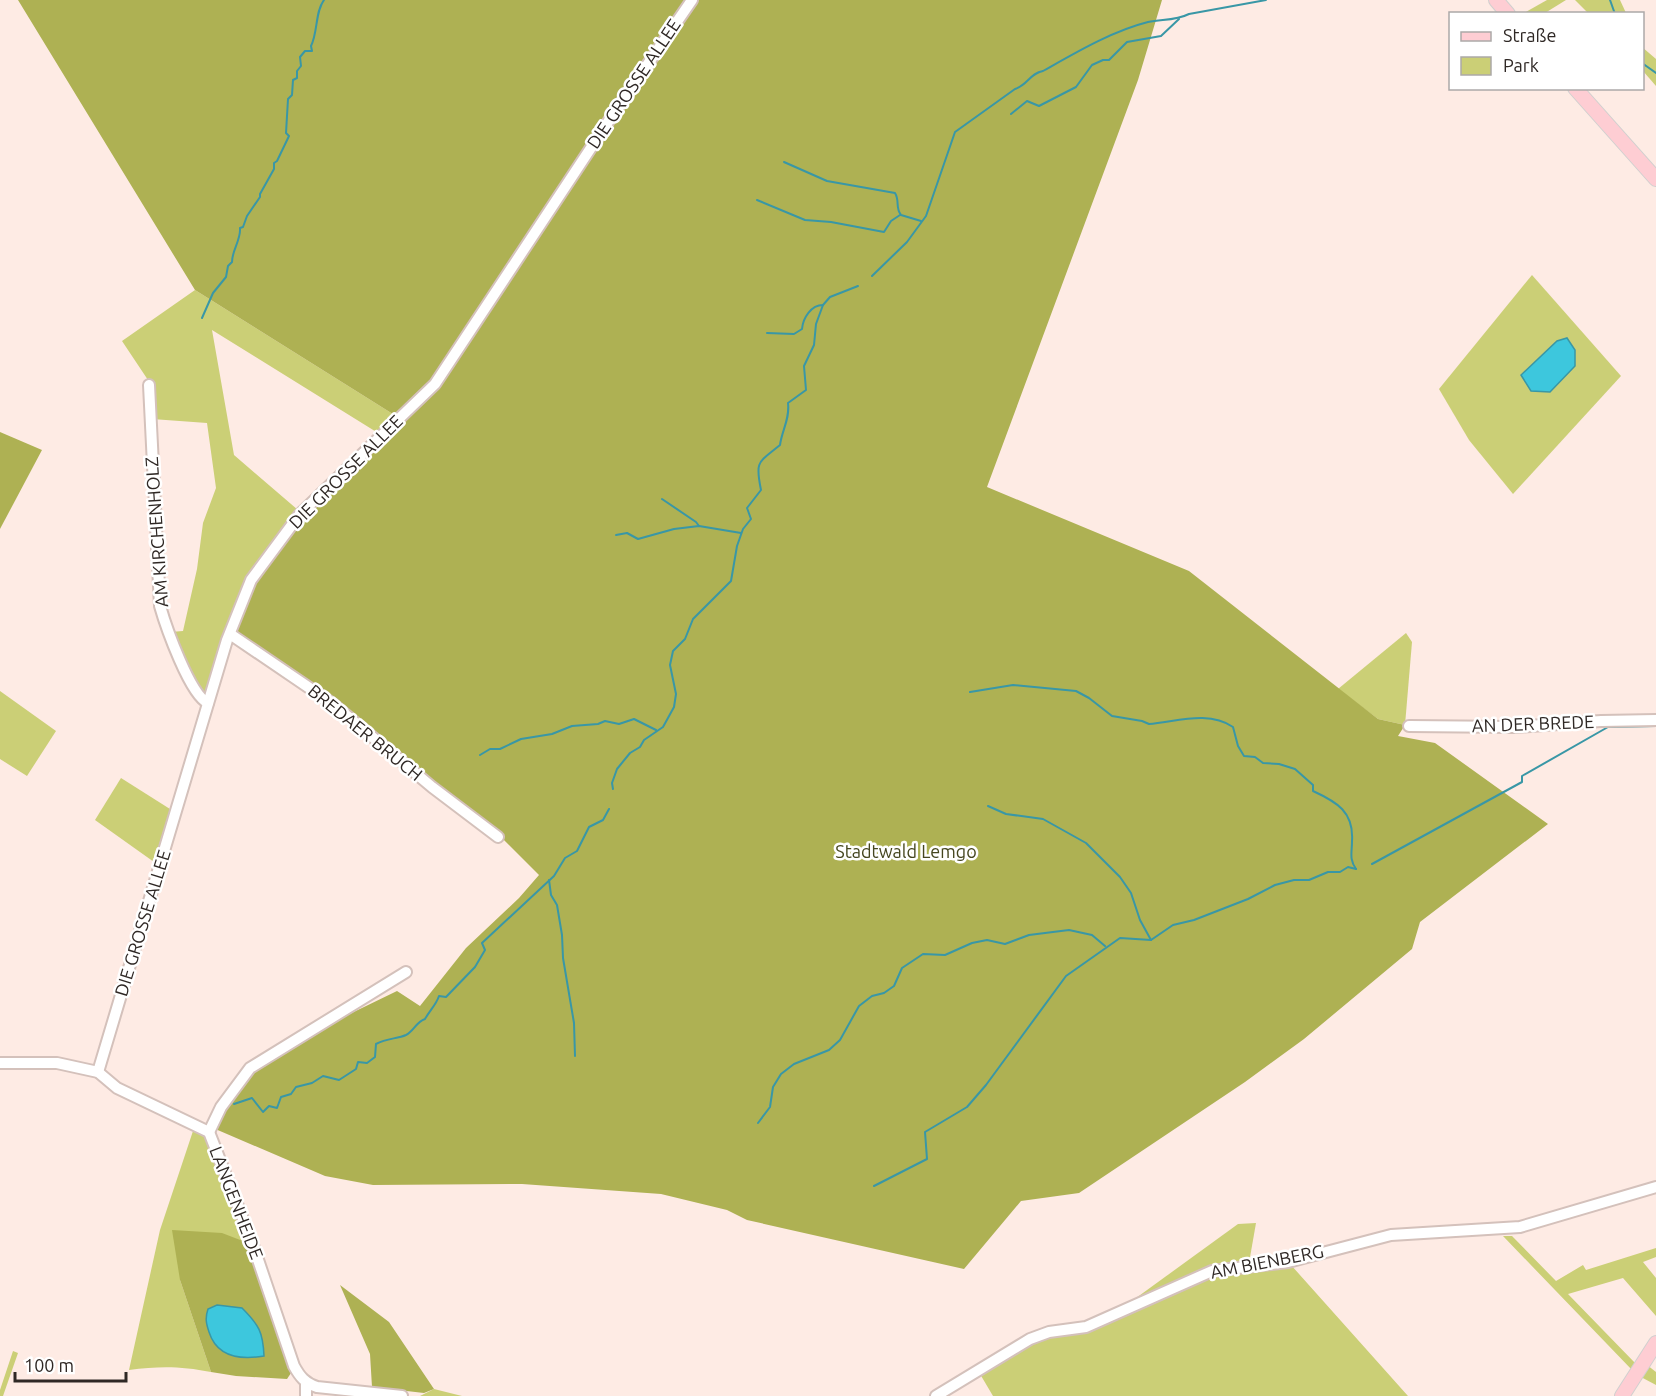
<svg xmlns="http://www.w3.org/2000/svg" width="1656" height="1396" font-family="Ubuntu,sans-serif">
	<style>
		.green { fill: #cbcf76 }
		.forest { fill: #aeb153 }
		.water { fill: #3dc7dd; stroke: #3997a6; stroke-width: 1.5 }
		.lines { fill: none; stroke-linecap: round; stroke-linejoin: round }
		.stream { stroke: #3997a6; stroke-width: 2 }
		.minor-casing { stroke: #d4c1bb; stroke-width: 14 }
		.major-casing { stroke: #d1d0cf; stroke-width: 16 }
		.minor { stroke: #fff; stroke-width: 10 }
		.major { stroke: #fecdd3; stroke-width: 14 }
		.labels { text-anchor: middle; stroke-width: 5; stroke-linejoin: round; paint-order: stroke }
		.street-label { font-size: 18px; fill: #2f2825; stroke: #fff }
		.park-label { font-size: 18px; fill: #45461f; stroke: #fff }
	</style>
	<rect width="100%" height="100%" fill="#feebe4"/>
	<g class="green">
		<path d="M1547 0H1566L1545 13H1524Z"/>
		<path d="M1575 0H1620L1626 13H1588Z"/>
		<path d="M1642 47 1656 59V86L1643 71Z"/>
		<path d="M1532 275 1621 376 1513 494 1469 440 1439 389Z"/>
		<path d="M195 290 396 416 378 433 212 330 234 455 298 510 248 576 206 696H203L170 632 183 631 197 569 203 523 216 488 207 423 152 419 148 380 122 341Z"/>
		<path d="M1406 633 1412 642 1405 725 1378 719 1338 689Z"/>
		<path d="M0 691 56 731 27 776 0 759Z"/>
		<path d="M121 778 170 809 154 862 95 820Z"/>
		<path d="M194 1128 206 1139 248 1243 180 1280 211 1372C181 1366 159 1366 129 1370L160 1230Z"/>
		<path d="M1256 1223 1249 1263 1125 1306 1238 1224Z"/>
		<path d="M1503 1236H1512L1556 1281 1583 1265 1586 1270 1656 1248V1257L1643 1262 1656 1278V1316L1623 1278 1568 1294 1636 1364 1633 1371Z"/>
		<path d="M1291 1265 1408 1396H993L980 1374 1030 1341 1059 1335 1212 1274Z"/>
		<path d="M13 1351 18 1353 3 1396H0V1390Z"/>
		<path d="M1647 1365 1656 1372V1385L1639 1376Z"/>
		<path d="M434 1389 462 1396H420Z"/>
	</g>
	<g class="forest">
		<path d="M18 0H1162L1138 80 987 487 1189 571 1378 719 1405 725 1398 736 1435 743 1548 824 1420 922 1412 949 1304 1039 1245 1082 1079 1193 1021 1201 964 1269 747 1220 727 1210 661 1194 522 1184 373 1185 325 1176 213 1128 252 1071 331 1023 397 991 420 1006 466 948 519 898 539 875 495 831 350 714 237 636C227 583 359 455 396 416L195 290Z"/>
		<path d="M0 432 42 450 0 529Z"/>
		<path d="M172 1230 222 1233 248 1243 293 1370 287 1379 236 1376 211 1372 180 1280Z"/>
		<path d="M340 1285 389 1322 434 1389 424 1393 372 1387 370 1354Z"/>
	</g>
	<g class="water">
		<path d="M1567 338 1575 350V366L1550 392 1531 391 1521 375 1557 341Z"/>
		<path d="M217 1305 242 1308C259 1325 263 1332 264 1356 241 1360 217 1357 209 1332 206 1323 205 1318 208 1309Z"/>
	</g>
	<g class="lines">
		<g class="stream">
			<path d="M1610 0 1615 14"/>
			<path d="M1642 63 1656 73"/>
			<path d="M1011 114 1027 101 1039 106 1076 87 1092 65 1103 60H1109L1127 42 1161 36 1179 19"/>
			<path d="M784 162 827 181 895 193C900 201 895 208 901 215L921 221"/>
			<path d="M757 200 805 220 831 222 884 232 891 221 900 215"/>
			<path d="M872 276 907 242 926 216 955 132 1015 89C1028 85 1030 73 1043 71 1075 53 1112 31 1148 22 1163 19 1175 21 1189 14L1266 0"/>
			<path d="M202 318 213 293 226 277 228 266 232 262C232 250 241 240 240 228L243 227 247 216 260 197V194L274 169V163L277 161 289 136 286 133 288 99 292 95 293 80 297 78V71L301 66 300 57 305 51H312L311 46C318 32 315 12 324 0"/>
			<path d="M767 333 794 334 802 329C803 318 811 305 823 305"/>
			<path d="M662 499 696 522 699 526"/>
			<path d="M616 535 627 533 638 539 674 529 699 526 741 533"/>
			<path d="M970 692 1013 685 1076 691 1089 698 1112 716 1142 721 1149 724C1176 722 1208 710 1233 727L1238 746 1244 756 1255 757 1263 763 1279 764 1295 769 1313 785V791C1337 802 1354 812 1352 841 1352 853 1349 859 1356 869"/>
			<path d="M480 755 490 749H500L521 739 552 734 572 726 598 724 605 721 619 724 634 719 656 730"/>
			<path d="M613 789 612 783 617 769 630 753 640 747 644 740 663 727 674 707 676 694 670 665 673 651 685 639 693 619 731 581 737 546 743 529 751 519 747 508 761 490C755 461 758 463 780 445 782 430 790 419 788 403L806 390 804 366 814 345 816 324 823 305 830 297 858 286"/>
			<path d="M988 806 1006 814 1043 819 1086 843 1120 877 1131 893 1140 920 1151 940"/>
			<path d="M1372 864 1522 782V776L1608 727 1656 726"/>
			<path d="M549 880 551 895 557 905 562 935 563 958 574 1023 575 1056"/>
			<path d="M234 1104 252 1098 263 1112 269 1106 277 1108 281 1097 291 1094 296 1087 312 1083 323 1076 339 1080 356 1069 358 1062 367 1063 375 1057 376 1044C387 1038 397 1039 406 1035 414 1031 416 1022 425 1019 430 1010 436 1005 439 996L446 997 475 967 485 950 482 943 554 876 565 858 577 851 589 827 603 820 609 809"/>
			<path d="M758 1123 770 1107 773 1087 781 1074 794 1064 829 1050 840 1040 859 1006 872 996 884 993 894 986 902 968 923 954 945 955 972 943 987 940 1005 944 1029 935 1069 930 1092 935 1105 946"/>
			<path d="M874 1186 927 1159 925 1132 967 1107 986 1085 1066 976 1120 938 1151 940 1173 925 1194 920 1248 899 1275 885 1294 880H1309L1328 872H1340L1348 867 1356 869"/>
		</g>
		<defs>
			<g id="minor">
				<path d="M149 385 160 606C166 627 190 695 208 703"/>
				<path d="M230 634 333 704 432 787 498 837"/>
				<path d="M1409 726 1515 727 1601 721 1656 720"/>
				<path d="M0 1063H57L98 1072 117 1088 209 1132 252 1242 294 1366C300 1377 305 1383 317 1387L402 1396"/>
				<path d="M98 1072 227 640 251 580 300 514 435 384 610 119 692 0"/>
				<path d="M209 1132 221 1107 250 1068 406 972"/>
				<path d="M306 1383V1396"/>
				<path d="M936 1396 1030 1339 1049 1332 1086 1327 1212 1271 1288 1262 1391 1235 1520 1227 1656 1187"/>
			</g>
			<g id="major">
				<path d="M1496 0 1508 14"/>
				<path d="M1575 88 1656 179"/>
				<path d="M1622 1396 1656 1343"/>
			</g>
		</defs>
		<use href="#minor" class="minor-casing"/>
		<use href="#major" class="major-casing"/>
		<use href="#minor" class="minor"/>
		<use href="#major" class="major"/>
	</g>
	<g class="labels">
		<g class="street-label">
			<text transform="translate(634 84) rotate(-56)" y="6">DIE GROSSE ALLEE</text>
			<text transform="translate(346 472) rotate(-45)" y="6">DIE GROSSE ALLEE</text>
			<text transform="translate(157 532) rotate(-94)" y="6">AM KIRCHENHOLZ</text>
			<text transform="translate(1533 724) rotate(-2)" y="6">AN DER BREDE</text>
			<text transform="translate(365 733) rotate(39)" y="6">BREDAER BRUCH</text>
			<text transform="translate(143 923) rotate(-73)" y="6">DIE GROSSE ALLEE</text>
			<text transform="translate(236 1203) rotate(69)" y="6">LANGENHEIDE</text>
			<text transform="translate(1267 1262) rotate(-11)" y="6">AM BIENBERG</text>
		</g>
		<g class="park-label">
			<text x="906" y="858">Stadtwald Lemgo</text>
		</g>
	</g>
	<rect x="1449" y="12" width="195" height="78" fill="#ffffff" stroke="#aca9a8" stroke-width="1.5"/>
	<rect x="1461" y="32" width="30" height="9" fill="#fecdd3" stroke="#aca9a8" stroke-width="1.5"/>
	<text x="1503" y="42" font-size="18" fill="#2f2825">Straße</text>
	<rect x="1461" y="57" width="30" height="18" fill="#cbcf76" stroke="#aca9a8" stroke-width="1.5"/>
	<text x="1503" y="72" font-size="18" fill="#2f2825">Park</text>
	<path d="M15 1372v9h111v-9" fill="none" stroke="#2f2825" stroke-width="3"/>
	<text x="24" y="1372" font-size="18" fill="#2f2825" stroke="#ffffff" stroke-width="4.5" paint-order="stroke">100 m</text>
</svg>
